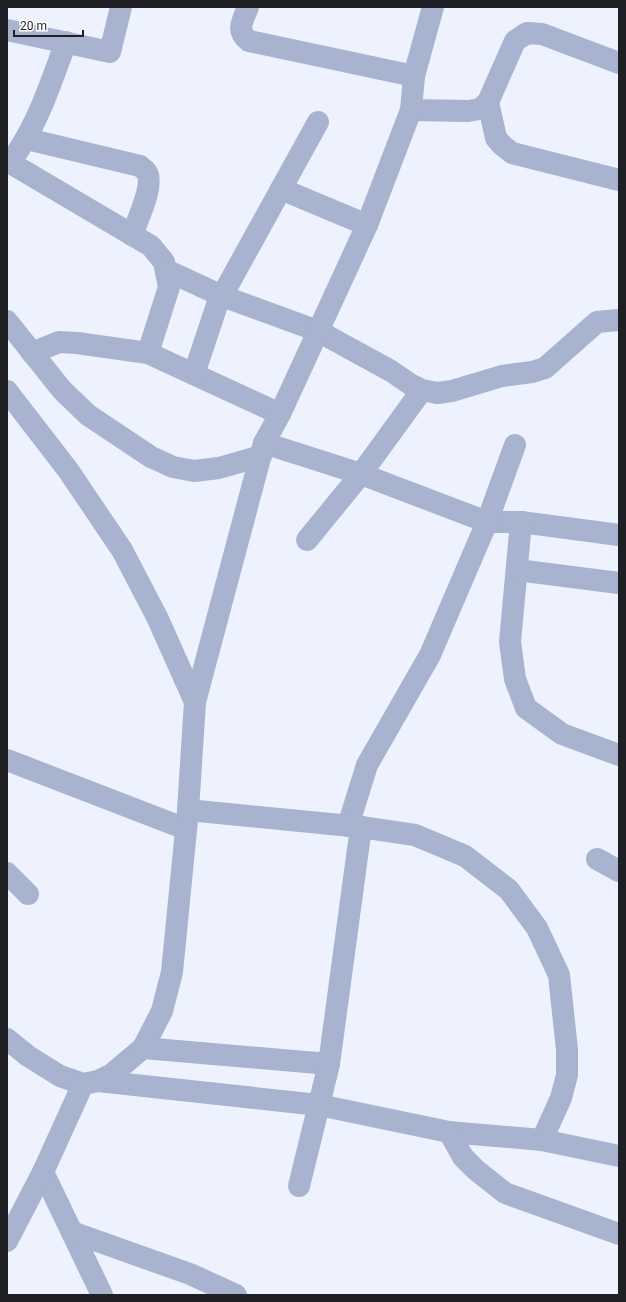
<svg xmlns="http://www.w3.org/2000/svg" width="626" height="1302" font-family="Roboto,sans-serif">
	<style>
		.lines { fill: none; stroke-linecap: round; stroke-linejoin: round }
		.street { stroke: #a8b3d0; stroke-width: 22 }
	</style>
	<rect width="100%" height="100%" fill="#edf2fe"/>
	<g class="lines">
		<g class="street">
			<path d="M248 7C243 20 235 31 249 41L414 76"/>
			<path d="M7 30 110 52 121 7"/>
			<path d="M488 102 496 138 502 145 512 153 619 180"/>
			<path d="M411 110 468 111 480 109 488 102 515 41 527 33 542 34 619 63"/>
			<path d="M27 139 140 166C142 168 146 170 147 173 154 186 137 221 132 235"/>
			<path d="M18 151C40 118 52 79 66 42"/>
			<path d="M7 161 151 246 164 262 169 287 148 353"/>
			<path d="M281 189 367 225"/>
			<path d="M166 270 222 296 318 331 391 371 410 384 422 390 437 393 452 391 502 376 532 372 545 368 597 322 619 320"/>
			<path d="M7 321 62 390 88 415 151 457 173 467 194 471 219 468 261 456"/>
			<path d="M32 353 59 342 77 343 148 353 280 414"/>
			<path d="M194 374 217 305 318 122"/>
			<path d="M7 391 68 470 122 550 157 617 195 702"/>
			<path d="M264 443 361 474 487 522H521L619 535"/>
			<path d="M521 522 510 642 515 679 526 708 562 734 619 755"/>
			<path d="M307 540 361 474 422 390"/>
			<path d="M517 570 619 583"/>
			<path d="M7 760 186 829"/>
			<path d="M348 826 367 765 430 655 487 522 515 445"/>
			<path d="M361 827 415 835 465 856 509 890 537 928 559 975 567 1050V1075L561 1098 542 1140"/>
			<path d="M597 859 619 871"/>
			<path d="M7 873 28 894"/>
			<path d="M7 1039 28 1056 60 1076 83 1084 98 1081 112 1074 143 1048 162 1011 172 972 188 810 195 702 264 443 280 414 367 225 411 110 414 76 433 7"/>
			<path d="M143 1048 329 1064 361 827 188 810"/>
			<path d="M98 1081 319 1105 449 1132 542 1140 619 1156"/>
			<path d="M449 1132 463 1157 476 1170 505 1193 619 1234"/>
			<path d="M43 1172 102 1295"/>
			<path d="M299 1186 329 1064"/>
			<path d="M72 1232 190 1274 236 1295"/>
			<path d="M7 1241 43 1172 83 1084"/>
		</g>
	</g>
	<rect width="626" height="1302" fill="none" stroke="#1e2024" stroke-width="16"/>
	<path d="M14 30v6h69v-6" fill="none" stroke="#1e2024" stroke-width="2"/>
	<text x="20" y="30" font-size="12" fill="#1e2024" stroke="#ffffff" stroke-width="3" paint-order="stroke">20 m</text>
</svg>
